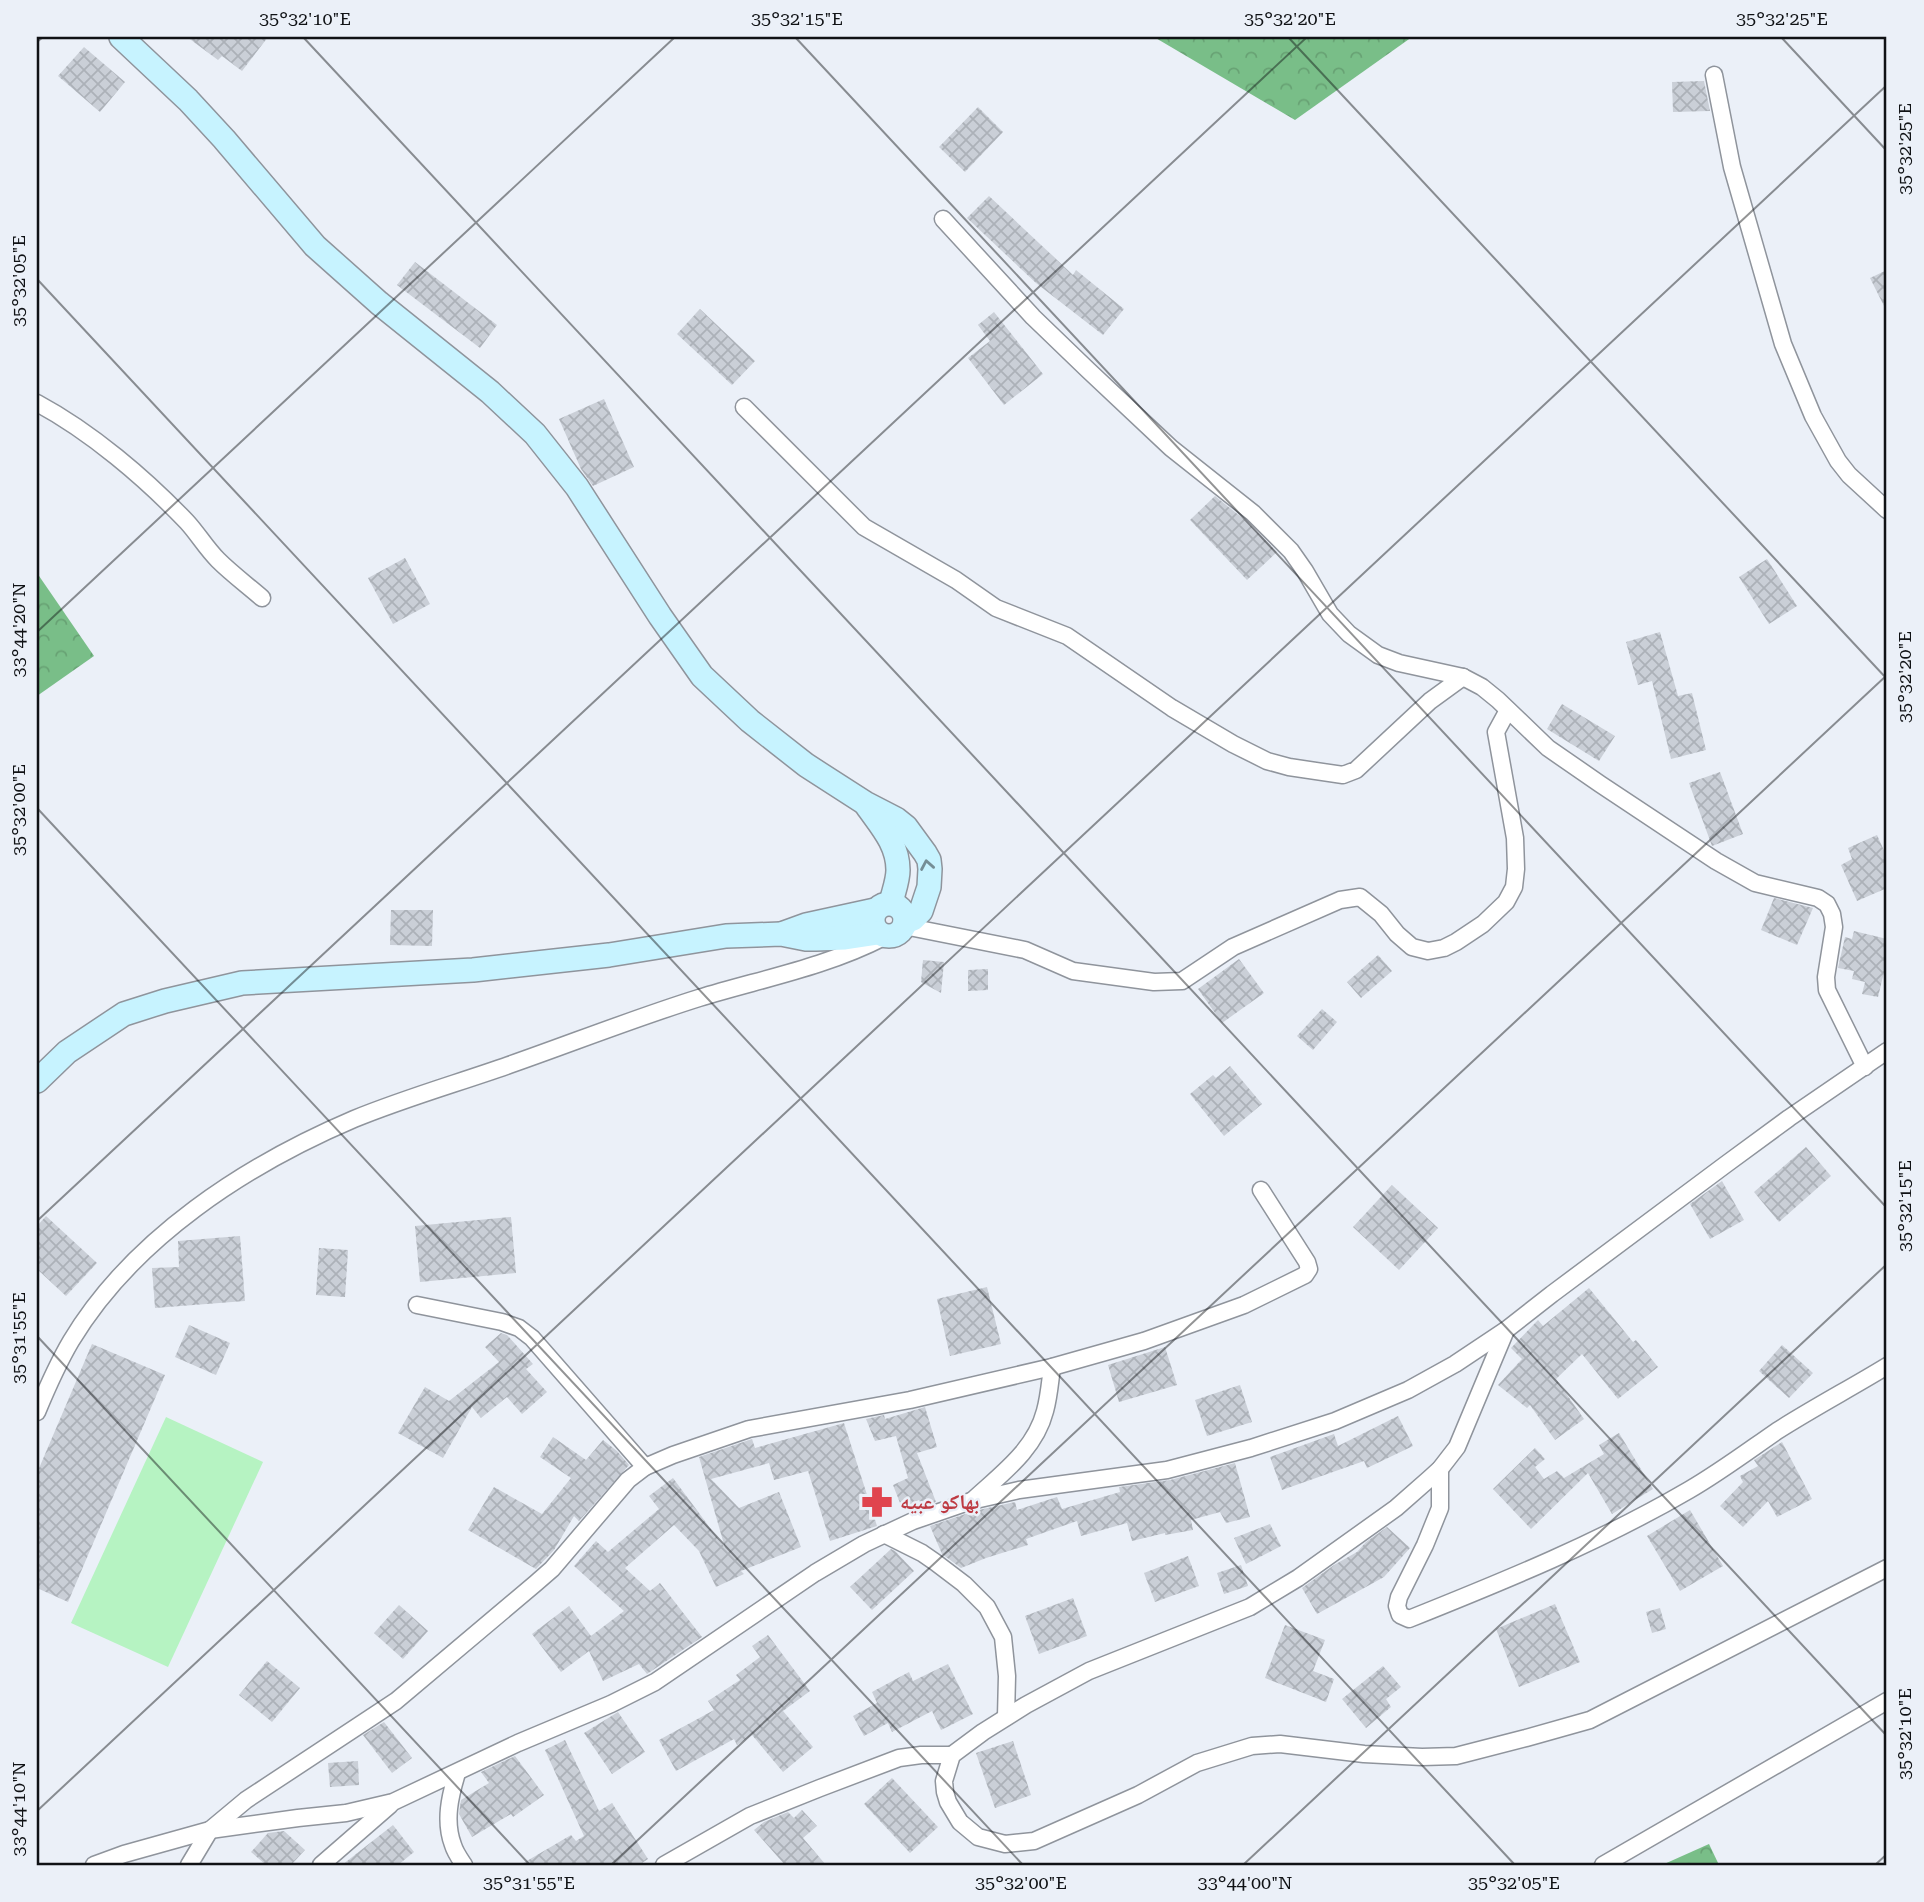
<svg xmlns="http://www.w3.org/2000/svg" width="1924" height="1902" font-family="'Roboto Serif','Noto Naskh Arabic',serif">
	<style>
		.forest { fill: url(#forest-crowns) }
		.pitch { fill: #b6f3c2 }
		.building { fill: url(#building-cross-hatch) }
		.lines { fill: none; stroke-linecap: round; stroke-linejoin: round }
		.minor-casing { stroke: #8f949c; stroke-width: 19 }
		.secondary-casing { stroke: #8f949c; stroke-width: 26 }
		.minor { stroke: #fff; stroke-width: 16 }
		.secondary { stroke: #c7f3ff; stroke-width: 23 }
		.oneway { stroke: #758e96 }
		.ticks { fill: none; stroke: #101215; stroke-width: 2; stroke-opacity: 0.45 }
		.labels { text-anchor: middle; stroke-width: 5; stroke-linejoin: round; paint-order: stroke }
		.health-label { font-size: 21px; font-weight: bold; fill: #be3a42; stroke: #ebf0f8; text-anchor: start }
		.neatline { fill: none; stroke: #101215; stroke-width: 2.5 }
		.ticks-label { font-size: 18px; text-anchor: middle; fill: #101215 }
	</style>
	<defs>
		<pattern id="forest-crowns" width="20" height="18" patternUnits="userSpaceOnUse" patternTransform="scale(1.75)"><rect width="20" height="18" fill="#79be88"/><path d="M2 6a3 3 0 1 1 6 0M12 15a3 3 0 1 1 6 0" fill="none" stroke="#68a274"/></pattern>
		<pattern id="building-cross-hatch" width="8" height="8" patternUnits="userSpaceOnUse" patternTransform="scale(1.75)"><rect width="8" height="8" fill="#cacfd7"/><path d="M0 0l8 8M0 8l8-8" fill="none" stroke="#acb1b8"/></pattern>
	</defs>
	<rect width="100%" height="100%" fill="#ebf0f8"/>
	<g class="forest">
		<path d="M1154 37H1412L1295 120Z"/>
		<path d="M37 573 94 656 37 696Z"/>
		<path d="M1709 1844 1719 1865H1662Z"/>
	</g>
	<path class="pitch" d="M166 1417 263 1462 168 1667 71 1623Z"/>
	<g class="building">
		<path d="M187 37H268L242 71 222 56 218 60Z"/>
		<path d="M84 47 125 82 100 112 58 76Z"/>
		<path d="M1704 81 1710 111 1673 112 1672 82Z"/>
		<path d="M978 107 1003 132 965 172 939 147Z"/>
		<path d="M989 196 1073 275 1076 270 1124 309 1103 335 1036 283 967 218Z"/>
		<path d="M415 262 497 325 480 348 397 285Z"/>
		<path d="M1887 270V312L1870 278Z"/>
		<path d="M700 309 755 361 732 385 677 334Z"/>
		<path d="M994 312 1043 374 1004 405 968 358 990 341 978 325Z"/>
		<path d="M604 399 634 467 593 486 581 469 559 419Z"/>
		<path d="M1215 496 1246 521 1277 552 1247 580 1190 520Z"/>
		<path d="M405 558 430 604 393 624 368 578Z"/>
		<path d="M1767 559 1797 606 1769 624 1739 577Z"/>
		<path d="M1660 632 1678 696 1692 693 1706 750 1671 759 1652 681 1638 685 1626 642Z"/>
		<path d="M1562 704 1615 736 1599 761 1547 729Z"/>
		<path d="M1720 772 1743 834 1712 846 1689 783Z"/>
		<path d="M1877 835 1887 857V888L1857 901 1841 865 1852 859 1848 848Z"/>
		<path d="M1774 898 1813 908 1797 945 1761 930Z"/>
		<path d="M391 910H433L432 946 390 945Z"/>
		<path d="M1854 931 1887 939V960L1878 997 1862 994 1865 982 1852 979 1854 971 1838 968 1845 937 1852 939Z"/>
		<path d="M1378 955 1392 971 1361 998 1347 982Z"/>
		<path d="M1239 959 1264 993 1222 1023 1198 989Z"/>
		<path d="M923 960 944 962 941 993 921 982Z"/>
		<path d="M988 969V990L968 991V970Z"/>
		<path d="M1322 1009 1337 1022 1313 1050 1297 1036Z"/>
		<path d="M1230 1066 1262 1104 1224 1136 1190 1094 1213 1075 1216 1078Z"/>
		<path d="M1806 1147 1831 1176 1779 1222 1754 1192Z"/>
		<path d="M1722 1181 1744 1220 1710 1239 1690 1204Z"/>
		<path d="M1392 1185 1438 1228 1399 1270 1353 1227Z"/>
		<path d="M46 1216 97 1263 66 1296 37 1269V1226Z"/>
		<path d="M511 1217 516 1273 420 1282 415 1226Z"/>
		<path d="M240 1236 245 1301 155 1308 152 1268 179 1267 178 1241Z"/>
		<path d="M319 1248 348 1250 345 1297 316 1295Z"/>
		<path d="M987 1287 1001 1344 950 1356 937 1299Z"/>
		<path d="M1589 1288 1633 1342 1636 1340 1658 1367 1618 1399 1582 1354 1556 1379 1584 1419 1555 1440 1530 1405 1527 1408 1498 1385 1522 1359 1511 1348 1538 1320 1543 1326Z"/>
		<path d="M189 1325 230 1343 216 1375 175 1357Z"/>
		<path d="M501 1333 507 1335 533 1364 526 1369 547 1392 522 1414 507 1397 481 1418 472 1407 443 1458 398 1433 425 1387 449 1401 499 1362 485 1347Z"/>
		<path d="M92 1344 165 1375 68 1602 37 1588V1473Z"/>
		<path d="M1782 1345 1813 1373 1789 1398 1759 1371Z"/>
		<path d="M1165 1347 1177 1385 1119 1402 1108 1365Z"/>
		<path d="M1240 1385 1252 1422 1207 1436 1195 1400Z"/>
		<path d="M925 1407 937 1447 917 1453 936 1502 922 1507 919 1500 902 1508 893 1485 908 1478 896 1436 875 1441 866 1419 884 1415 885 1419Z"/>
		<path d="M1398 1416 1413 1446 1367 1468 1364 1461 1282 1490 1270 1457 1334 1434 1338 1446Z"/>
		<path d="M844 1423 877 1526 830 1541 808 1471 774 1480 769 1463 711 1479 739 1508 779 1492 801 1547 741 1571 744 1574 716 1587 699 1551 674 1525 625 1568 650 1591 660 1583 702 1637 647 1674 639 1664 603 1681 589 1651 561 1672 532 1634 569 1606 591 1636 624 1611 574 1566 596 1541 608 1552 659 1509 649 1496 673 1478 725 1548 699 1457 752 1439 755 1448Z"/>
		<path d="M1619 1433 1653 1489 1612 1514 1588 1473 1531 1529 1493 1489 1535 1448 1545 1459 1535 1467 1544 1479 1557 1471 1564 1478 1604 1454 1599 1445Z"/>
		<path d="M553 1437 586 1460 603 1440 617 1451 629 1465 579 1521 574 1516 554 1550 536 1569 468 1530 494 1487 542 1514 571 1478 540 1457Z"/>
		<path d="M1782 1442 1812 1499 1777 1517 1768 1501 1743 1527 1720 1506 1743 1482 1740 1476 1758 1466 1754 1460Z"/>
		<path d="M1235 1463 1250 1517 1226 1523 1220 1512 1191 1520 1193 1530 1165 1535V1533L1132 1541 1127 1523 1081 1536 1077 1521 1026 1539 1028 1545 986 1558 961 1568 942 1554 930 1526 974 1511 1015 1502 1017 1510 1057 1497 1062 1509 1120 1492 1119 1487 1170 1480Z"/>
		<path d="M1690 1510 1723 1566 1680 1591 1647 1536Z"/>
		<path d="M1270 1524 1281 1546 1246 1564 1234 1538Z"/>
		<path d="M1387 1527 1410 1548 1384 1577 1317 1614 1302 1588 1334 1565 1357 1552 1366 1542Z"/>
		<path d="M891 1549 895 1551 914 1571 872 1610 850 1587Z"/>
		<path d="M1188 1556 1199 1586 1155 1602 1144 1573Z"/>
		<path d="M1241 1565 1248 1586 1224 1594 1217 1573Z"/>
		<path d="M1073 1598 1087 1636 1039 1654 1025 1616Z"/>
		<path d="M1555 1604 1580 1662 1519 1687 1496 1629Z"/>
		<path d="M399 1605 428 1631 403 1659 374 1633Z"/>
		<path d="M1660 1608 1666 1629 1652 1633 1646 1612Z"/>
		<path d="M1285 1625 1325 1640 1313 1671 1334 1679 1326 1702 1265 1678Z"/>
		<path d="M768 1635 810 1691 783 1711 813 1747 783 1772 752 1735 737 1745 734 1739 676 1771 659 1740 714 1710 708 1701 740 1680 736 1675 760 1657 752 1646Z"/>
		<path d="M267 1661 300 1688 272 1722 239 1695Z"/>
		<path d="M948 1664 973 1714 941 1730 932 1711 892 1732 888 1723 864 1736 853 1716 877 1703 872 1692 909 1672 913 1681Z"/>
		<path d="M1383 1666 1401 1687 1386 1699 1391 1707 1366 1728 1342 1699Z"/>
		<path d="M618 1712 645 1752 612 1774 584 1733Z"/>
		<path d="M384 1722 412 1758 392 1773 363 1735Z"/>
		<path d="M565 1740 599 1811 612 1803 648 1859 639 1865H520L571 1835 576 1841 584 1836 545 1750Z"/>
		<path d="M1013 1741 1031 1795 995 1808 976 1753Z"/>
		<path d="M515 1756 544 1795 513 1817 511 1814 472 1837 459 1814 461 1800 489 1783 481 1772Z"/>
		<path d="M358 1761 359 1785 330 1787 328 1763Z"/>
		<path d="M892 1778 938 1827 910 1853 864 1804Z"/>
		<path d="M802 1810 817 1826 803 1838 826 1865H785L754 1830 764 1822 788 1812 794 1818Z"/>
		<path d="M393 1825 414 1852 398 1865H342Z"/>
		<path d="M284 1831 305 1850 291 1865H266L251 1852 268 1833Z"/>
	</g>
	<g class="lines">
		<defs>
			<g id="minor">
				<path d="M1714 75 1732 167 1783 344 1813 416 1838 461 1849 475 1887 510"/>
				<path d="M943 219 1033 317 1088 370 1171 448 1253 513 1291 551 1305 571 1330 614 1349 634 1378 655 1399 663 1463 677 1482 687 1498 700 1548 748 1600 784 1716 861 1755 883 1818 898 1827 904 1832 914 1834 927 1826 977 1827 990 1865 1067"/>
				<path d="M37 403C91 432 145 478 187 522 198 534 206 548 218 560 231 573 247 585 262 598"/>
				<path d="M744 407 864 527 956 580 996 608 1067 636 1172 708 1233 744 1267 761 1289 767 1343 775 1356 770 1430 701 1463 677"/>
				<path d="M904 926 1025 950 1073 971 1154 982 1182 981 1233 947 1340 900 1360 897 1381 914 1397 934 1412 947 1428 951 1444 948 1456 942 1483 924 1506 902 1514 887 1516 869 1515 838 1496 732 1508 710"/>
				<path d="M417 1305 502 1322 519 1328 532 1338 645 1467"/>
				<path d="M1506 1330 1457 1447 1440 1469 1429 1479 1396 1508 1298 1578 1250 1607 1089 1671 1026 1705 983 1732 952 1755 944 1781 945 1792 948 1802 960 1822 978 1837 1005 1844 1034 1841 1138 1795 1197 1763 1252 1746 1280 1744 1364 1754 1422 1757 1456 1756 1526 1738 1590 1720 1887 1568"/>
				<path d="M37 1412C47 1388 58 1363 71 1341 133 1238 246 1165 354 1119 405 1098 458 1083 509 1065 572 1043 635 1018 699 998 761 979 826 967 884 937"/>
				<path d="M1440 1469V1508L1425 1545 1399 1597 1397 1606 1400 1615 1409 1619C1504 1581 1600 1542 1689 1490 1720 1472 1748 1451 1777 1431 1813 1408 1851 1388 1887 1366"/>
				<path d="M973 1500C1001 1474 1035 1450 1045 1411 1049 1397 1050 1382 1052 1367"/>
				<path d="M884 1534 922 1553 935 1562 964 1584 987 1607 1003 1637 1007 1676 1006 1717"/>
				<path d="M457 1773C450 1796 444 1821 453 1845 455 1852 460 1859 464 1865"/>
				<path d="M94 1865 124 1854 210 1830 298 1818 346 1813 393 1802 518 1743 611 1704 655 1682 815 1573 864 1544 913 1521 971 1501 1019 1490 1167 1470 1251 1448 1335 1421 1408 1390 1455 1364 1506 1330 1552 1294 1725 1165 1789 1118 1887 1051"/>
				<path d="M189 1865 210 1830 246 1800 396 1701 536 1583 552 1569 628 1480 645 1467 673 1455 749 1429 910 1400 1052 1367 1144 1341 1244 1305 1305 1275 1309 1269 1307 1262 1261 1190"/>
				<path d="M321 1865 390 1805"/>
				<path d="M664 1865 750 1816 820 1788 899 1758 921 1755H952"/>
				<path d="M1603 1865 1887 1701"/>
			</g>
			<g id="secondary">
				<path d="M121 37 188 100 224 139 315 246 379 303 490 392 535 434 577 487 660 616 702 676 750 721 806 765 865 803 896 819 906 827 925 853 929 860 930 869 929 887 921 911 913 919 905 922"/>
				<path d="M867 806C881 826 898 844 898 870 898 881 893 893 891 903"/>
				<circle cx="889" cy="920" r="16"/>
				<path d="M784 933 806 925 875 910"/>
				<path d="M37 1081 67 1052 124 1014 165 1001 242 983 473 970 609 955 726 936 781 934 806 939H816L845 938 878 933"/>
			</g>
		</defs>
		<use href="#minor" class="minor-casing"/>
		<use href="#secondary" class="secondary-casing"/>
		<use href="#minor" class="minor"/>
		<use href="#secondary" class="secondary"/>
	</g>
	<defs><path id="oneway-chevron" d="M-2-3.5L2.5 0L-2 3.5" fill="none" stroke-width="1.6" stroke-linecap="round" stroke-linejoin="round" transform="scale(1.75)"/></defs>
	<use class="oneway" href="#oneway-chevron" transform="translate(927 865) rotate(-100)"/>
	<path class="ticks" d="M303 37 1887 1736M795 37 1887 1208M1288 37 1887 679M1781 37 1887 151M37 42 43 37M37 279 1515 1865M37 632 675 37M37 808 1023 1865M37 1221 1307 37M37 1336 530 1865M37 1811 1887 85M37 1864 38 1865M611 1865 1887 675M1243 1865 1887 1264M1875 1865 1887 1854"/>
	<defs>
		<symbol id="pharmacy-bare" viewBox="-9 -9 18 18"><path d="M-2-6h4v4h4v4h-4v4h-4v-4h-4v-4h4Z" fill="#e0444e" stroke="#ebf0f8" stroke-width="2.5" paint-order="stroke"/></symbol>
	</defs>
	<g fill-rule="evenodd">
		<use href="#pharmacy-bare" x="855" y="1480" width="44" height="44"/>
	</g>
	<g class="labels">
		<g class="health-label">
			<text x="900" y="1509">بهاكو عبيه</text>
		</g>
	</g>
	<rect width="1924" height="1902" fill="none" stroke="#ebf0f8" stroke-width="77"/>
	<rect x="38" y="38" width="1847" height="1826" class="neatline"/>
	<g class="ticks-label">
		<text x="305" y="25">35°32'10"E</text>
		<text x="797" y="25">35°32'15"E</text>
		<text x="1290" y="25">35°32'20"E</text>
		<text x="1782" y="25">35°32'25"E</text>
		<text transform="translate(1905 149) rotate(-90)" y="6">35°32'25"E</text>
		<text transform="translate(19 281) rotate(-90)" y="6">35°32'05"E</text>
		<text transform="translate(19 630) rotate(-90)" y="6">33°44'20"N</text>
		<text transform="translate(1905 677) rotate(-90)" y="6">35°32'20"E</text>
		<text transform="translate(19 810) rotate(-90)" y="6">35°32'00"E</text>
		<text transform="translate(1905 1206) rotate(-90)" y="6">35°32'15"E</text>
		<text transform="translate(19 1338) rotate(-90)" y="6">35°31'55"E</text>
		<text transform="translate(1905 1734) rotate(-90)" y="6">35°32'10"E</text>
		<text transform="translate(19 1809) rotate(-90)" y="6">33°44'10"N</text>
		<text x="529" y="1889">35°31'55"E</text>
		<text x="1021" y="1889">35°32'00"E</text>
		<text x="1245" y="1889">33°44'00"N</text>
		<text x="1514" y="1889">35°32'05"E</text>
	</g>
</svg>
